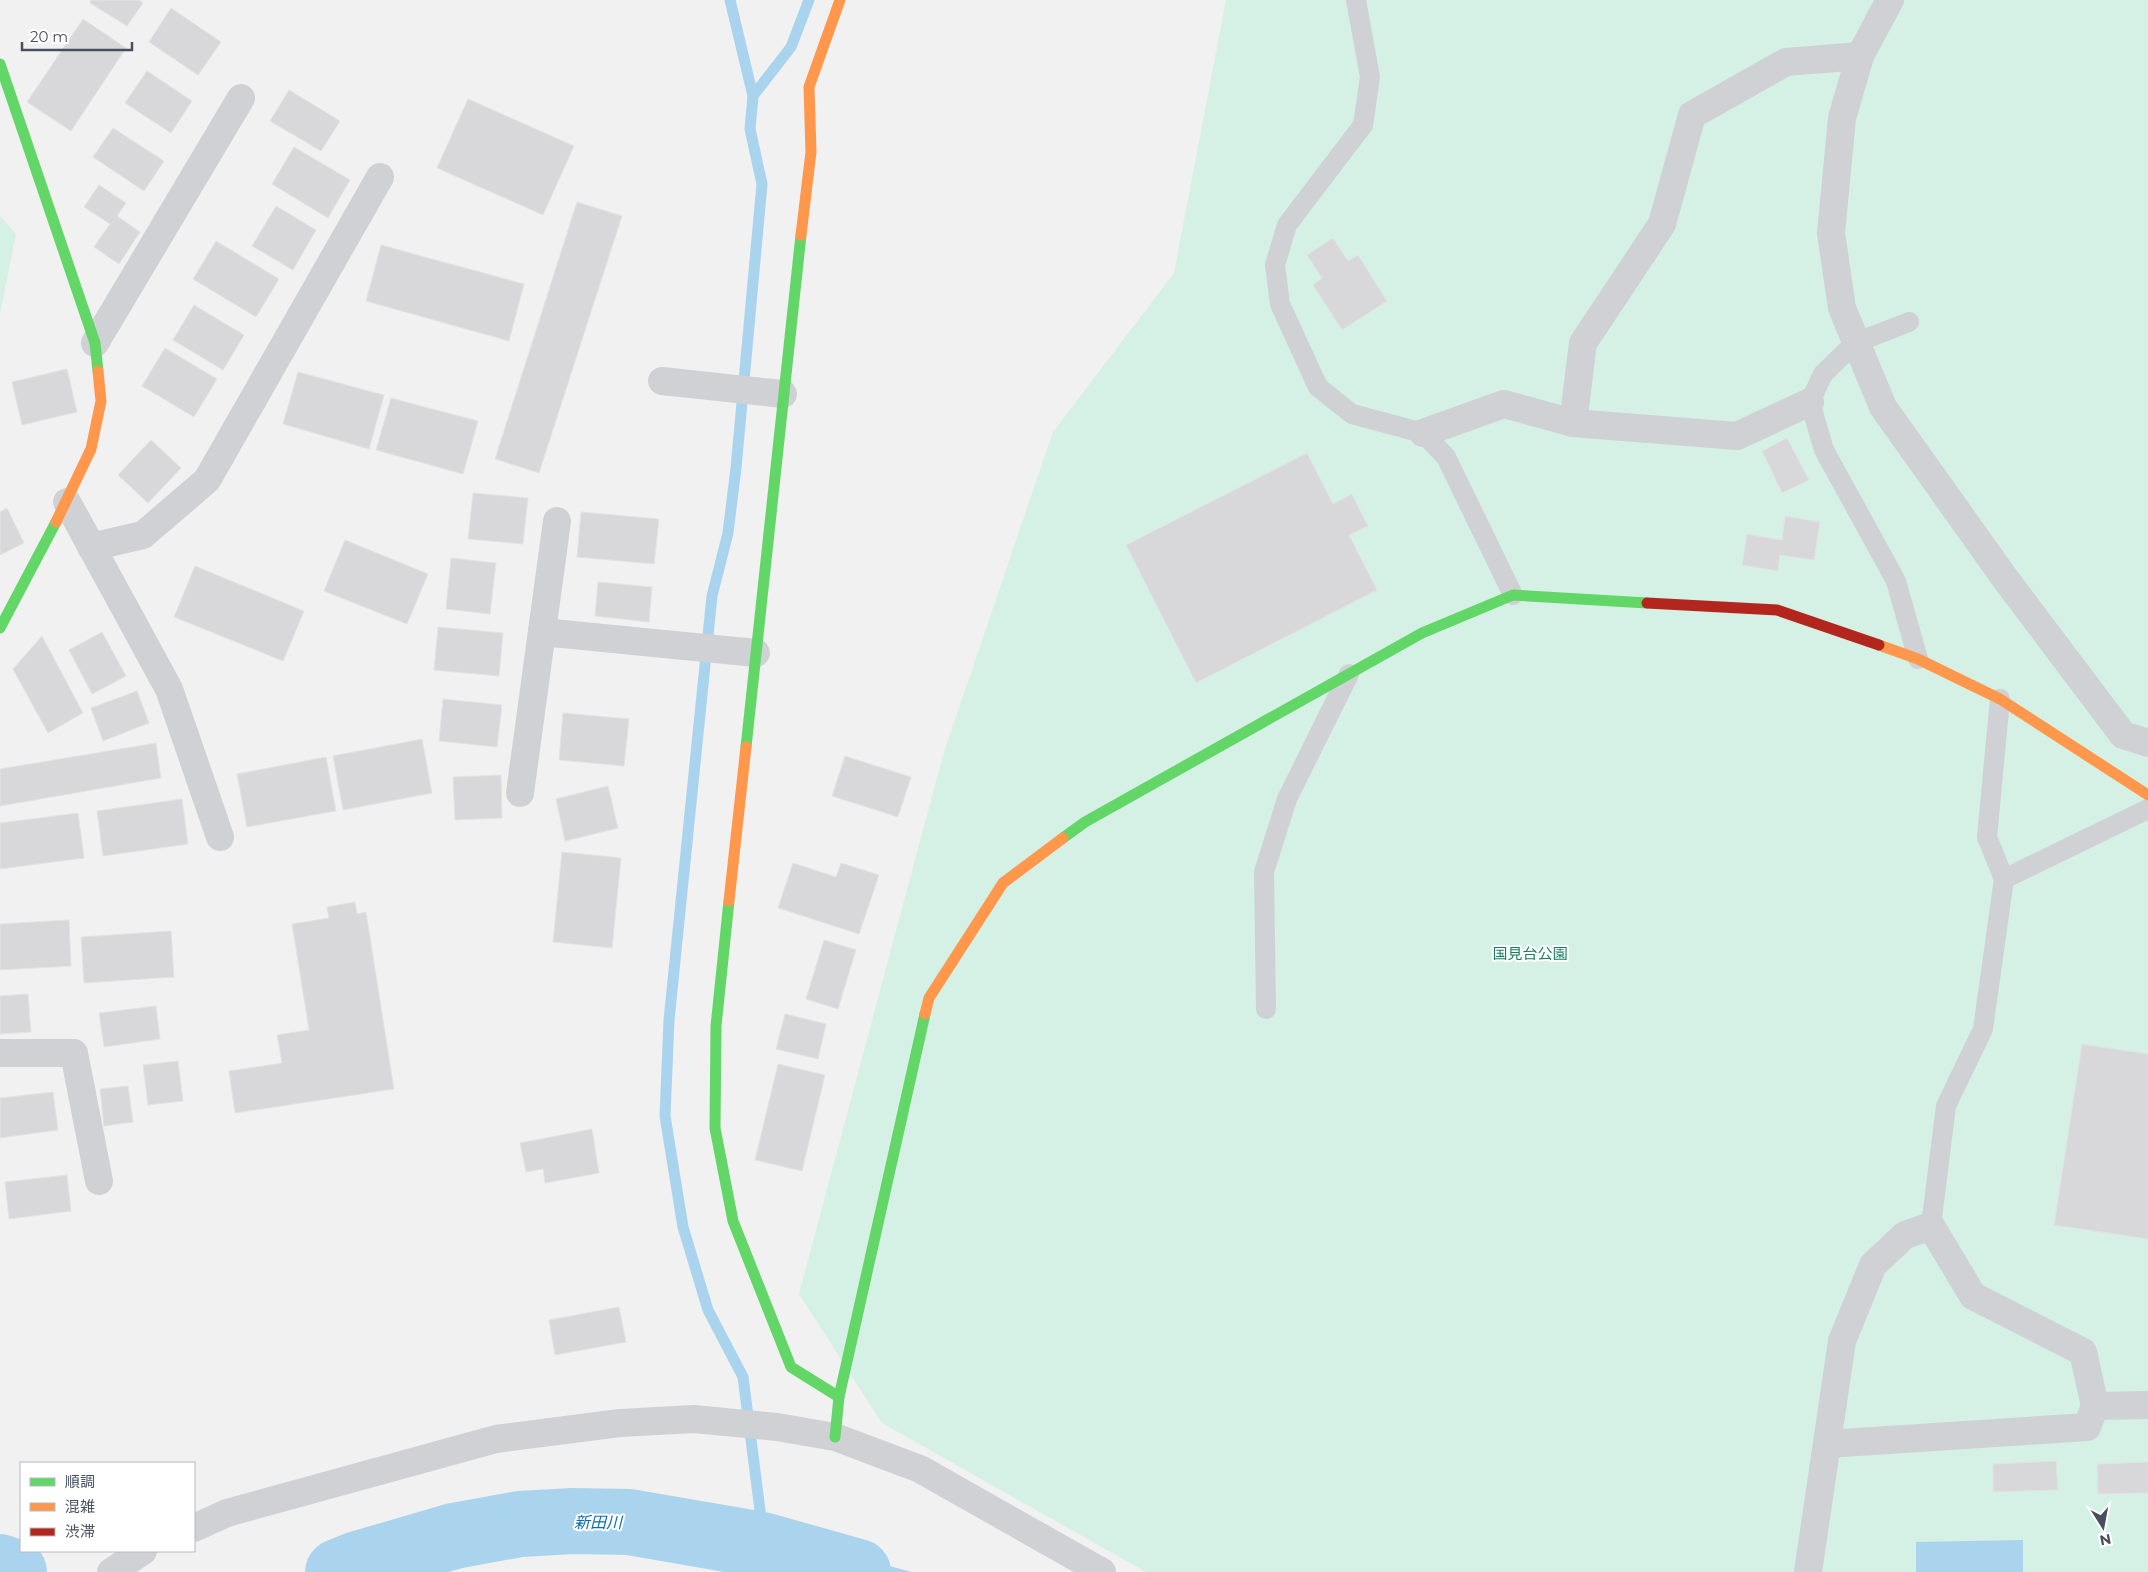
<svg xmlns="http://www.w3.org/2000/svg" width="2148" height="1572" font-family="Montserrat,'Noto Sans JP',sans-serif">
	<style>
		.green { fill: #d5f0e4 }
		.water { fill: #aad4ee }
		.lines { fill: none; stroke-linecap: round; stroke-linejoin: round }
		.stream { stroke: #aad4ee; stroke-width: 11 }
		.river { stroke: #aad4ee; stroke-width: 66 }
		.building { fill: #d8d8da; stroke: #e2e3e4 }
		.lane { stroke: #cfd1d4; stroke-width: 20 }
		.street { stroke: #cfd1d4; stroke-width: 28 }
		.fast { stroke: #63d668; stroke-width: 11 }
		.slow { stroke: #ff974d; stroke-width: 11 }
		.jam { stroke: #b3261e; stroke-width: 11 }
		.labels { text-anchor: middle; stroke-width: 4; stroke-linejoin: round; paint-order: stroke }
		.park-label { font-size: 15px; fill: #16815f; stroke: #fff }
		.water-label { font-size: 16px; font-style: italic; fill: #0a6fae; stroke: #fff }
	</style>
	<rect width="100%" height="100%" fill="#f1f1f1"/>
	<g class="green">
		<path d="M1226 0H2148V1572H1146L882 1423 799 1294 943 755 1053 432 1174 273Z"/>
		<path d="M0 216 16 234 0 314Z"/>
	</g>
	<g class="water">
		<path d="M733 1528 772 1535 912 1572H742L722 1564 711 1539Z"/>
		<path d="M2023 1540V1572H1916V1542Z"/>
	</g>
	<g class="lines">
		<g class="stream">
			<path d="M730 0 753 96 750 129 762 184 736 468 728 533 712 596 669 1020 665 1116 683 1227 708 1310 743 1377 761 1518 762 1545"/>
			<path d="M753 96 791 47 809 0"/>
		</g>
		<g class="river">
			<path d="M0 1567 14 1572"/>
			<path d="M338 1572 358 1564 454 1536 520 1524 573 1521 629 1522 762 1545 858 1572"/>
		</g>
	</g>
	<g class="building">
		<path d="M91 0H139L143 3 127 26 90 3Z"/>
		<path d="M171 8 221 42 198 75 149 42Z"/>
		<path d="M83 19 126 48 71 131 27 102Z"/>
		<path d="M147 71 192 101 171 133 125 103Z"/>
		<path d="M289 90 340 121 321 151 270 121Z"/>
		<path d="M468 99 574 146 543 215 437 168Z"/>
		<path d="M113 128 164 161 144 191 93 157Z"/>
		<path d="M294 147 350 180 328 218 272 184Z"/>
		<path d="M99 185 126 203 117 216 140 232 119 264 94 247 110 224 84 207Z"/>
		<path d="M577 202 622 216 539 473 495 459Z"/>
		<path d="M276 206 316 230 293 270 252 246Z"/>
		<path d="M1333 238 1348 261 1358 255 1387 301 1342 330 1313 285 1322 278 1307 255Z"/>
		<path d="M216 241 279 279 256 317 193 279Z"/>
		<path d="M381 245 524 284 509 341 366 301Z"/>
		<path d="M194 305 244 335 223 370 173 340Z"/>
		<path d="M165 348 217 379 194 417 142 386Z"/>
		<path d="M67 369 77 412 22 425 12 382Z"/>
		<path d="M298 372 384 395 369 449 283 424Z"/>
		<path d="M391 398 478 421 463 474 376 450Z"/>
		<path d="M1787 438 1809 480 1782 493 1762 451Z"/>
		<path d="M151 440 181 468 148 503 118 475Z"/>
		<path d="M1307 453 1333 504 1352 494 1368 526 1349 535 1377 590 1196 683 1126 545Z"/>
		<path d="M473 493 528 498 523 544 468 539Z"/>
		<path d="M7 508 24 543 0 555V512Z"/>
		<path d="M581 512 659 519 654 564 577 557Z"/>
		<path d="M1785 516 1820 522 1814 560 1780 555 1778 571 1742 565 1747 534 1782 540Z"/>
		<path d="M345 540 428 574 407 624 324 591Z"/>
		<path d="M451 558 496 563 490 614 446 609Z"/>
		<path d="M195 566 304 611 283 661 174 617Z"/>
		<path d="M598 582 652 587 649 622 595 616Z"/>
		<path d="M438 627 503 633 499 676 434 670Z"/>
		<path d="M102 632 126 676 92 694 69 650Z"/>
		<path d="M42 636 83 713 48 733 13 669Z"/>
		<path d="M137 691 149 723 103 741 91 708Z"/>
		<path d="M443 699 502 705 497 747 439 741Z"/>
		<path d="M563 713 629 719 624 766 559 760Z"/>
		<path d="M422 739 432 793 343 810 333 756Z"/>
		<path d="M156 743 161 778 0 806V769Z"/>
		<path d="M845 756 911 777 898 817 832 796Z"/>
		<path d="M326 757 336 811 247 827 237 774Z"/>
		<path d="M501 775 502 818 455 820 453 777Z"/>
		<path d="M608 786 618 828 565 841 556 799Z"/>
		<path d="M182 799 188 844 103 856 97 811Z"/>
		<path d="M78 813 84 858 0 869V823Z"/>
		<path d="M562 852 621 858 612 948 553 942Z"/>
		<path d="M793 863 836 877 841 863 879 875 859 934 778 908Z"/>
		<path d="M355 902 357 914 366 912 394 1089 235 1113 229 1071 282 1063 277 1035 309 1030 292 924 329 918 327 907Z"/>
		<path d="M69 920 71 966 0 970V924Z"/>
		<path d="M171 931 174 977 84 983 81 937Z"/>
		<path d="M824 940 856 950 838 1009 806 999Z"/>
		<path d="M28 994 31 1032 0 1034V996Z"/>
		<path d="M156 1006 160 1039 104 1047 99 1013Z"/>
		<path d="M785 1014 826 1024 818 1059 776 1049Z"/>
		<path d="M2082 1044 2148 1054V1239L2054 1225Z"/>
		<path d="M178 1061 183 1101 148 1105 143 1065Z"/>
		<path d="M778 1064 825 1075 802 1171 755 1160Z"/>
		<path d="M128 1086 133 1122 104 1126 100 1089Z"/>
		<path d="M53 1092 58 1130 0 1138V1098Z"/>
		<path d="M592 1129 599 1173 545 1183 543 1169 526 1172 520 1143Z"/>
		<path d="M67 1175 71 1211 9 1219 5 1182Z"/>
		<path d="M619 1307 626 1342 555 1355 549 1320Z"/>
		<path d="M2056 1461 2058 1490 1993 1492V1464Z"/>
		<path d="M2148 1462V1493L2098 1494 2097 1464Z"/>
	</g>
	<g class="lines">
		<g class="lane">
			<path d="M1356 0 1370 77 1363 125 1287 225 1275 265 1280 304 1318 387 1352 414 1423 433 1446 457 1513 595"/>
			<path d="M1909 322 1855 343 1823 374 1810 402 1824 450 1896 581 1918 659"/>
			<path d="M2004 879 2148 809"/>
			<path d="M1266 1009 1264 872 1287 799 1349 674"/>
			<path d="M1931 1226 1946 1106 1983 1029 2004 879 1987 837 2000 699"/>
		</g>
		<g class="street">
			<path d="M1890 0 1860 56 1842 118 1831 233 1842 308 1883 407 2004 577 2123 735 2148 743"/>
			<path d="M95 343 241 98"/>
			<path d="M662 381 783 394"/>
			<path d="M1573 423 1583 343 1662 224 1692 115 1786 62 1860 56"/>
			<path d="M1423 433 1504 404 1573 423 1737 436 1810 402"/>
			<path d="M67 502 169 689 220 837"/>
			<path d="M91 547 143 535 207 480 380 177"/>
			<path d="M542 632 756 653"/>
			<path d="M520 793 557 521"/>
			<path d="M0 1053H74L99 1181"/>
			<path d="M1827 1444 2087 1427 2095 1406 2148 1405"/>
			<path d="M194 1528 227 1513 496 1439 620 1423 694 1419 777 1427 835 1437 920 1469 1102 1572"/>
			<path d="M111 1572 143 1551"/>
			<path d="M1808 1572 1842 1341 1873 1265 1905 1235 1931 1226 1973 1296 2083 1352 2095 1406"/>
		</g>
		<g class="fast">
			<path d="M0 64 95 343 98 371"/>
			<path d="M0 628 56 522"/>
			<path d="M746 747 801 235"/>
			<path d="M1063 838 1085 822 1422 633 1513 595 1647 603"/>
			<path d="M729 901 716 1026 715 1128 733 1221 791 1367 839 1397"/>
			<path d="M835 1437 839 1397 925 1014"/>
		</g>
		<g class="slow">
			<path d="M801 235 811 152 809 87 840 0"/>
			<path d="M56 522 91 449 101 401 98 371"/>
			<path d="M1879 645 1918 659 2000 699 2148 795"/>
			<path d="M729 901 746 747"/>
			<path d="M925 1014 929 998 1003 883 1063 838"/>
		</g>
		<path class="jam" d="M1647 603 1777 610 1879 645"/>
	</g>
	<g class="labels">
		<g class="park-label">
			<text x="1530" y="959">国見台公園</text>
		</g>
		<g class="water-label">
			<text x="598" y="1528">新田川</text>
		</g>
	</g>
	<rect x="20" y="1462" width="175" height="90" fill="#ffffff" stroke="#b5b9bf"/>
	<rect x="30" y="1478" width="25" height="8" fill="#63d668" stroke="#b5b9bf"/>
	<text x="65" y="1487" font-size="15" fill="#474f5e">順調</text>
	<rect x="30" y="1503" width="25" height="8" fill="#ff974d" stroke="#b5b9bf"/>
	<text x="65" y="1512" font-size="15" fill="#474f5e">混雑</text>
	<rect x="30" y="1528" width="25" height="8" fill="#b3261e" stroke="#b5b9bf"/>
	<text x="65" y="1537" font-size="15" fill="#474f5e">渋滞</text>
	<g transform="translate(2103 1527) rotate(169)" stroke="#ffffff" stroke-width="4" paint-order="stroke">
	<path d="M0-4L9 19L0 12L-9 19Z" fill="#474f5e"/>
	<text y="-8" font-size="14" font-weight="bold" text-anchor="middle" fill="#474f5e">N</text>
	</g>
	<path d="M22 42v8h110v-8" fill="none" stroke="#474f5e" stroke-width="2.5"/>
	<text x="30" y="42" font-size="15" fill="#474f5e" stroke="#ffffff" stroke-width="4" paint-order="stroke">20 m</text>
</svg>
